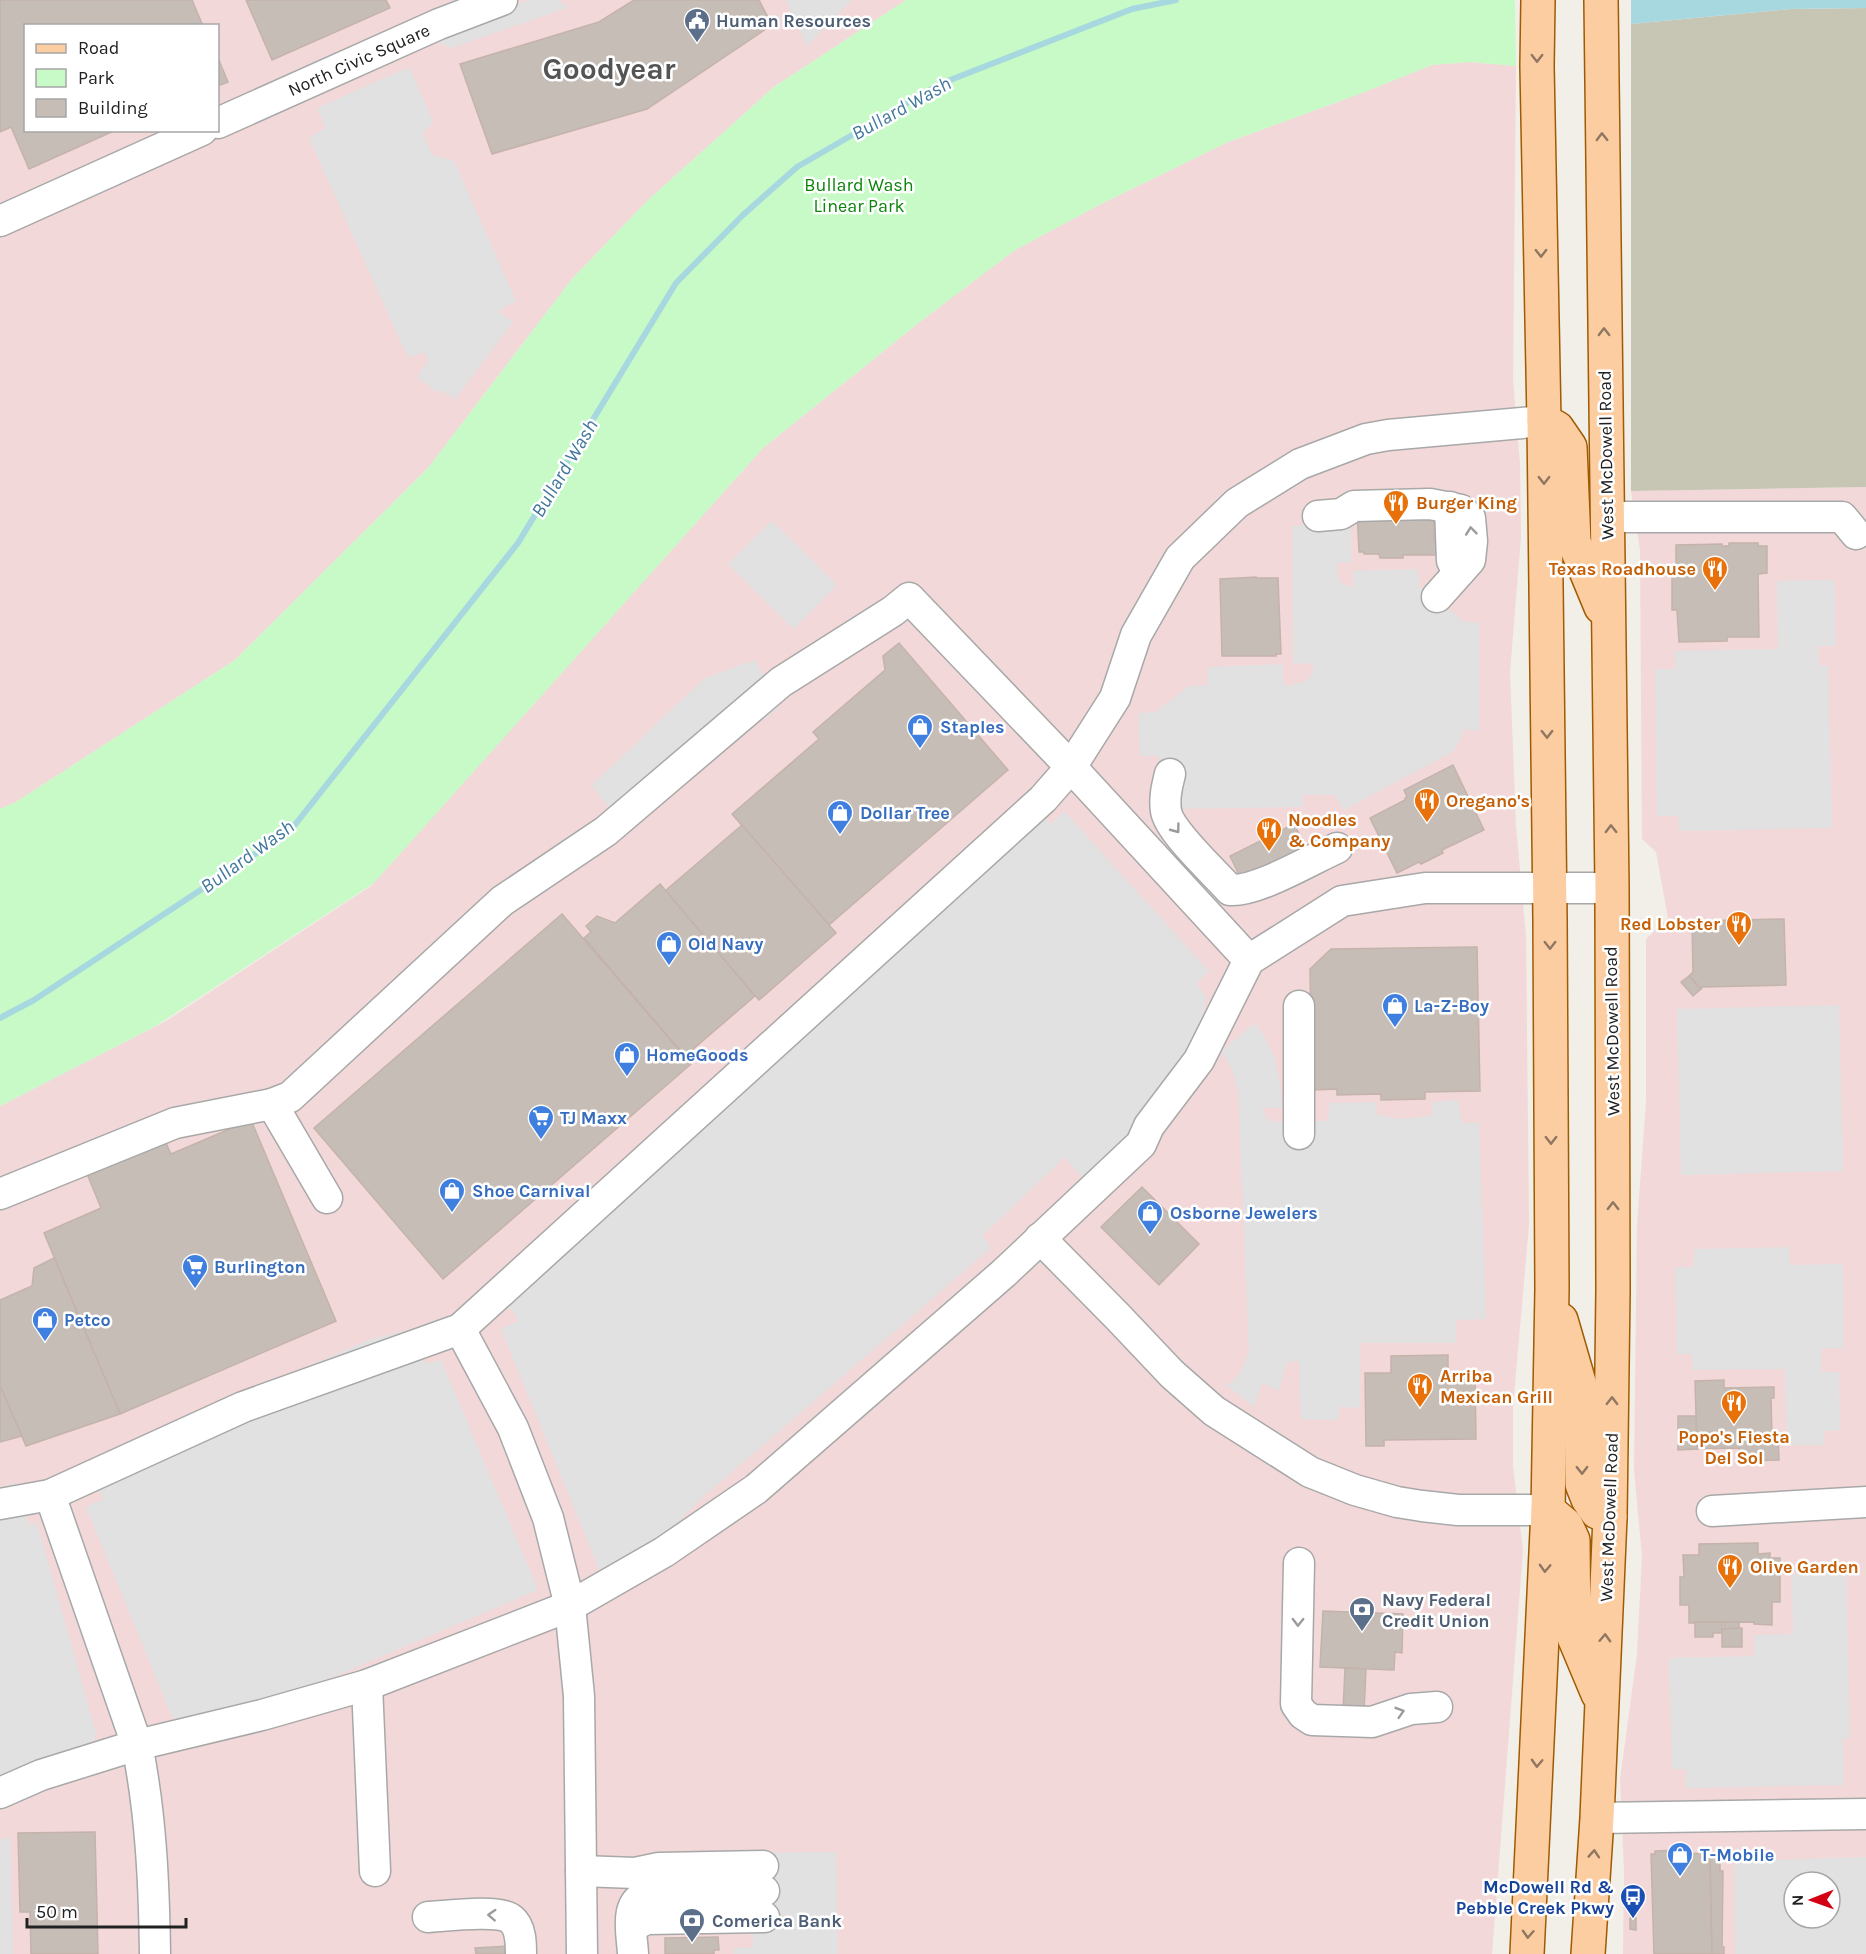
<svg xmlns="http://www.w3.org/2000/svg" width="1866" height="1954" font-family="Karla,sans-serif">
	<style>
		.commercial { fill: #f2d8d9; fill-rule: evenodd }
		.construction { fill: #c7c5b3 }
		.park { fill: #c7fac6 }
		.parking { fill: #e1e1e1; fill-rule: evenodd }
		.water { fill: #a8d8df }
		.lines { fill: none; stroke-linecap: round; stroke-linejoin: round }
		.stream { stroke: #a8d8df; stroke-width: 6 }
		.building { fill: #c7bdb7; stroke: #c4b3aa; stroke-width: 1.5 }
		.minor-casing { stroke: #a8a8a8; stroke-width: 33 }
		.major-casing { stroke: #9f5b00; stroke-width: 36 }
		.minor { stroke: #fff; stroke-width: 30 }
		.major { stroke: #fdcda2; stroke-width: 33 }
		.oneway { stroke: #8f7762 }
		.oneway2 { stroke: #9b9b9b }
		.labels { text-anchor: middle; stroke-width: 5; stroke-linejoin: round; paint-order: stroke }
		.service-label { font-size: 18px; font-weight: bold; fill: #4e5e75; stroke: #fff; text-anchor: start }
		.street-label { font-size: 18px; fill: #212121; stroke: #fff }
		.park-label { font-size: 18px; fill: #0c840b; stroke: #fff }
		.food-label { font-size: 18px; font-weight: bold; fill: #c56008; stroke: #fff; text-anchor: start }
		.shop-label { font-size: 18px; font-weight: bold; fill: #366cbe; stroke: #fff; text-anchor: start }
		.transit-label { font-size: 18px; font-weight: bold; fill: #164399; stroke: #fff; text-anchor: end }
		.water-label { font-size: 20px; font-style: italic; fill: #42779c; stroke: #fff }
		.town-label { font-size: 30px; font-weight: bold; fill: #545454; stroke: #fff }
	</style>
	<rect width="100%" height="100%" fill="#f2eee8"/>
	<g class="commercial">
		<path d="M0 0H906L774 87 647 201 572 279 428 468 235 660 16 802 0 809ZM26 26H218V130H26Z"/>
		<path d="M1470 62 1516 66 1513 380 1520 464 1521 537 1510 672 1516 826 1526 936 1529 1225 1513 1407V1467L1523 1550 1492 1954H0V1106L166 1021 371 886 763 448 921 321 1015 250 1099 205 1228 142 1362 93 1432 65Z"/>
		<path d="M1866 487V1954H1623L1624 1870 1620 1780 1637 1654 1642 1557 1634 1470 1637 1225 1646 1102V939L1668 918 1656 852 1642 839 1640 550 1631 491ZM1794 1882H1830V1918H1794Z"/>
	</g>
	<path class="construction" d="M1866 8V487L1631 491V24L1791 9Z"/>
	<path class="park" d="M906 0H1515L1516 66 1470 62 1432 65 1362 93 1228 142 1099 205 1015 250 921 321 763 448 374 883 154 1027 0 1106V809L16 802 235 660 428 468 572 279 647 201 774 87Z"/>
	<g class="parking">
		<path d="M529 0H559L567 8 451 48 426 38Z"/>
		<path d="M786 0H852L807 46Z"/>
		<path d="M409 67 433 122 423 133 432 155 454 161 516 301 502 308 499 312 513 322 455 399 441 390 438 393 417 377 429 360 424 352 408 358 309 138 326 128 317 108Z"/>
		<path d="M772 521 837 585 794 629 728 564Z"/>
		<path d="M1351 523V562L1337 563 1338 579 1343 584 1354 588 1353 571 1418 569 1419 586 1465 622H1479V731L1465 729 1454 751 1344 810 1335 795H1303V807L1172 809 1171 794 1158 756H1140L1138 713 1156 712 1189 686 1207 685 1208 667 1282 664 1284 686 1307 681 1313 670V663L1293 664 1292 526Z"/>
		<path d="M1834 580 1836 646H1818V662L1822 666H1828L1832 828 1679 831 1678 816H1657L1655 669H1675V651L1778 649 1777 581Z"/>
		<path d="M755 660 780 708 736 738 626 832 592 785 705 678Z"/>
		<path d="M1025 795 1051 824 1064 811 1209 971 1196 984 1206 997 1201 1030 1130 1137 1083 1179 1065 1157 982 1236 991 1248 704 1496 668 1532 649 1546 600 1571 501 1329 518 1321 513 1311 510 1308 502 1312 483 1290 830 977Z"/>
		<path d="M1839 1005 1843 1171 1681 1175 1677 1009Z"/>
		<path d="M1255 1023 1263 1034 1274 1057 1280 1083 1282 1108H1262L1267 1118 1274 1122 1328 1121 1329 1103 1376 1102 1377 1115 1401 1119 1421 1117 1432 1115V1102L1458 1100 1462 1123H1479L1486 1319 1456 1320V1343H1360V1408L1339 1407 1338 1420 1301 1419 1299 1361 1287 1362 1279 1391 1262 1383 1254 1407 1225 1384 1232 1383 1242 1370 1249 1352 1238 1090 1232 1069 1221 1051Z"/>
		<path d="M1789 1247 1790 1265 1843 1264 1844 1348 1821 1349V1372H1839L1840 1430 1824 1431V1445H1787L1785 1369 1692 1370V1354H1677L1675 1267H1694V1249Z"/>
		<path d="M414 1328 426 1364 441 1360 538 1590 314 1685 249 1703 173 1719 86 1507 102 1500 101 1492H93L85 1463 369 1340Z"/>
		<path d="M16 1483 29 1525 37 1523 96 1733 94 1743 101 1771 45 1787 0 1808V1487Z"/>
		<path d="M1846 1573 1850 1738 1843 1739 1844 1785 1686 1788V1769H1672L1669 1658 1754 1656V1635L1793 1634 1792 1574Z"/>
		<path d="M10 1838 13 1954H0V1839Z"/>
		<path d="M836 1852 838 1954H734V1948L753 1947 751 1853Z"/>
		<path d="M1866 1857V1954H1735L1734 1861ZM1794 1882H1830V1918H1794Z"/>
	</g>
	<path class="water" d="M1631 0H1866V8L1791 9 1631 24Z"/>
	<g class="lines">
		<path class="stream" d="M0 1018 34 1000 290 831 518 543 676 283 743 215 797 167 940 84 1132 9 1176 0"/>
	</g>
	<g class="building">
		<path d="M0 0H192L203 26H26V130H116L29 169 11 127 0 132Z"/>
		<path d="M246 0H386L390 8 272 60Z"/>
		<path d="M634 0H759L772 25 647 109 492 154 460 64 599 22Z"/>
		<path d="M218 58 228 82 218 86Z"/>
		<path d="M1357 510 1434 516V541H1436L1437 555H1403V558H1380L1379 554H1364V552H1359Z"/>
		<path d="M1729 543H1758V546H1767V573L1758 574 1759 637H1727V641L1679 642 1677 610H1672V566H1676V545L1722 544V546H1729Z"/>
		<path d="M1256 577V578H1278L1281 654H1276V656H1222L1220 579Z"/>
		<path d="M899 643 1008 770 829 925 732 814 819 739 813 732 885 670 883 656Z"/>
		<path d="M1453 765 1484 830 1442 850 1443 853 1421 864 1419 862 1397 873 1370 818 1405 800V798L1407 797 1404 790Z"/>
		<path d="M1294 824 1308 851 1243 883 1230 856Z"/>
		<path d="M742 825 836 933 759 1000 665 891Z"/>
		<path d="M660 884 755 996 685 1056 584 938 591 932 586 926 597 916 615 923Z"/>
		<path d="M562 914 691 1064 443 1279 314 1128Z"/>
		<path d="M1784 919 1786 985 1702 987 1701 989 1689 976 1693 972 1692 921Z"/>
		<path d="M1477 947 1480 1091 1425 1092V1099L1381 1100V1094L1337 1095V1089L1312 1090 1310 969 1331 949Z"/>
		<path d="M1689 976 1701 989 1693 996 1681 982Z"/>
		<path d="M251 1120 336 1321 120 1414 44 1233 101 1208 87 1174 165 1141 171 1154Z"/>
		<path d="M1142 1187 1199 1244 1159 1285 1101 1227Z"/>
		<path d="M54 1258 120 1414 26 1446 0 1386V1300L32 1286 34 1268Z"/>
		<path d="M1448 1355V1378H1475L1476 1439 1384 1440V1446H1366L1365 1373H1391V1356Z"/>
		<path d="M1724 1380V1388L1774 1387V1398H1771L1772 1436H1778L1779 1460 1739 1461V1448L1697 1449 1695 1381Z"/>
		<path d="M0 1386 22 1436 0 1442Z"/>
		<path d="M1678 1416H1696L1697 1449 1678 1450Z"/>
		<path d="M1758 1543V1554L1770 1553V1558H1780V1602H1772V1625L1754 1624V1622L1689 1623V1605H1680V1577H1684L1683 1555H1699V1544Z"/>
		<path d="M1323 1611 1403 1614 1402 1653 1395 1652 1394 1670 1320 1667Z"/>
		<path d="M1695 1622H1722V1633H1713V1637H1695Z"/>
		<path d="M1724 1622H1739V1628L1724 1629Z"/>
		<path d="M1742 1628V1647H1722V1629Z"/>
		<path d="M1345 1668 1366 1669 1364 1712 1343 1711Z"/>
		<path d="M95 1832 98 1954H31L30 1912H20L18 1833Z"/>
		<path d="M1679 1850 1678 1854 1710 1853 1712 1954H1654L1651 1854H1655V1851Z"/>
		<path d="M1710 1853H1720V1871H1723L1722 1947H1724V1954H1712Z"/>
		<path d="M1630 1918H1636V1930L1630 1929Z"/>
		<path d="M718 1937 719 1950H714V1954H665V1938Z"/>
		<path d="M509 1946V1954H476L475 1948Z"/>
	</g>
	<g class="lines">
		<defs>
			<g id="minor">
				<path d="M218 123 439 24 502 0"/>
				<path d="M0 221 202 130"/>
				<path d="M1450 507 1452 561 1459 572"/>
				<path d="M1318 516 1341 514 1354 506 1430 504 1461 510 1470 518 1472 541 1470 560 1437 597"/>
				<path d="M1606 517H1842L1856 534"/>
				<path d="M1170 774C1167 786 1164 798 1166 811 1169 831 1215 873 1230 890 1257 892 1310 860 1337 848"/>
				<path d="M1299 1006V1134"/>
				<path d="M272 1104 327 1198"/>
				<path d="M0 1194 175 1123 272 1104 290 1097 502 901 606 831 781 682 893 611 909 598 1071 767 1249 960"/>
				<path d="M1040 1238 1118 1317 1172 1374 1214 1411 1310 1472 1355 1490 1397 1502 1422 1506 1458 1510H1548"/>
				<path d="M460 1329 513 1428 548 1518 570 1606 579 1696 582 1954"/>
				<path d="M50 1495 137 1745C151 1814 154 1883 155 1954"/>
				<path d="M0 1504 50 1495 243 1407 460 1329 1043 799 1071 767 1115 698 1136 635 1180 558 1237 503 1300 464 1366 439 1388 435 1544 421"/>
				<path d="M1712 1511 1866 1502"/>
				<path d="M1299 1563 1296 1704 1303 1714 1312 1720 1372 1722 1411 1709 1437 1707"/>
				<path d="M367 1685 375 1871"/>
				<path d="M0 1793 41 1775 137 1745 262 1715 367 1685 570 1606 664 1552 756 1489 1004 1273 1141 1144 1149 1126 1199 1060 1249 960 1342 901 1425 888H1612"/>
				<path d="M1597 1818 1866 1814"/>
				<path d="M581 1871 635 1873 659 1868 763 1866"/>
				<path d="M428 1917C445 1916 500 1909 511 1919 521 1927 521 1943 521 1954"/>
				<path d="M632 1929 636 1924 647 1919 764 1917"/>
				<path d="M633 1954C632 1932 623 1902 649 1894L764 1891"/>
			</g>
			<g id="major">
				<path d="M1544 421 1557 428 1570 447 1574 542 1601 607"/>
				<path d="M1561 1320 1581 1389 1582 1484 1588 1499 1597 1512 1610 1517"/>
				<path d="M1548 1510 1566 1525 1573 1540 1574 1637 1598 1694"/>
				<path d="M1527 1954 1548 1510 1552 1289 1550 918 1544 421 1537 66 1538 0"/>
				<path d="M1588 1954 1597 1818 1610 1517 1613 1291 1612 888 1601 0"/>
			</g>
		</defs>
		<use href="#minor" class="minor-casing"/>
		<use href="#major" class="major-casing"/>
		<use href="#minor" class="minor"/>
		<use href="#major" class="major"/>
	</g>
	<defs><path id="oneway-chevron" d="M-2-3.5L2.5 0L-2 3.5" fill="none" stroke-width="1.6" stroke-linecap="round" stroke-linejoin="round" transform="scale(1.5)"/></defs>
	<g class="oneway">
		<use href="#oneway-chevron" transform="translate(1537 58) rotate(90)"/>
		<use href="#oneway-chevron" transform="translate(1602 137) rotate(-91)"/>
		<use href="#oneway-chevron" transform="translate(1541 253) rotate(89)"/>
		<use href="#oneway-chevron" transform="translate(1604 332) rotate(-91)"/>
		<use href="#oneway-chevron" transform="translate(1544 480) rotate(90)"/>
		<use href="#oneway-chevron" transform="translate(1547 734) rotate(89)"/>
		<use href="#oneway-chevron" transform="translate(1611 829) rotate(-91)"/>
		<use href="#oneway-chevron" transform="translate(1550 945) rotate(90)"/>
		<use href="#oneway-chevron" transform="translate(1551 1140) rotate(90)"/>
		<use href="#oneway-chevron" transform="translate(1613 1206) rotate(-90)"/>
		<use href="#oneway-chevron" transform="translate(1612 1401) rotate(-89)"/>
		<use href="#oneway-chevron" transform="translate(1582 1470) rotate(89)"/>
		<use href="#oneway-chevron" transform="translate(1545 1568) rotate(92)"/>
		<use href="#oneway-chevron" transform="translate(1605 1638) rotate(-88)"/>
		<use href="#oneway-chevron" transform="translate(1537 1763) rotate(92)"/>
		<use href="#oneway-chevron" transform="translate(1594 1854) rotate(-86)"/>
		<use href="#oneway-chevron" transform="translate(1528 1934) rotate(93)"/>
	</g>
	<g class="oneway2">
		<use href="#oneway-chevron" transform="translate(1471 531) rotate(-96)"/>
		<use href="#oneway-chevron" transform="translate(1176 829) rotate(53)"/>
		<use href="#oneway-chevron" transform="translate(1298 1622) rotate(91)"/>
		<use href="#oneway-chevron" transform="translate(1400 1712) rotate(-17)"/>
		<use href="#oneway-chevron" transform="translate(492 1915) rotate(-177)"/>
	</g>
	<defs>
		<symbol id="civic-pin" viewBox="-11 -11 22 30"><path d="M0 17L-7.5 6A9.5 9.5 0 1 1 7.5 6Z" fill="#5c6f8a" stroke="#fff"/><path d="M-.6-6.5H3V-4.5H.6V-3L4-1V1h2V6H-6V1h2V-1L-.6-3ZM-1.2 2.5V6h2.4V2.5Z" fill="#fff"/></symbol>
		<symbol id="restaurant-pin" viewBox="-11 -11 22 30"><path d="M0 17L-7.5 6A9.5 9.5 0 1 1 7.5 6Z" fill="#e8710a" stroke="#fff"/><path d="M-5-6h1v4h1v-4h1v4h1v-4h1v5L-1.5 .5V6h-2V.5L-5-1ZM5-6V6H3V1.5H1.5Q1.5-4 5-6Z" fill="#fff"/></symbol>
		<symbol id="shop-pin" viewBox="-11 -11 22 30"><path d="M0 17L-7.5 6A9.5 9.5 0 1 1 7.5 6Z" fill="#3f7fe0" stroke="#fff"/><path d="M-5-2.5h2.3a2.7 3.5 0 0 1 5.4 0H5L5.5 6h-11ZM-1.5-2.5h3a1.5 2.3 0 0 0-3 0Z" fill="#fff"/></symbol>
		<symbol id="supermarket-pin" viewBox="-11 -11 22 30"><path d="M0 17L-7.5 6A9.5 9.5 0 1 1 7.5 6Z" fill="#3f7fe0" stroke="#fff"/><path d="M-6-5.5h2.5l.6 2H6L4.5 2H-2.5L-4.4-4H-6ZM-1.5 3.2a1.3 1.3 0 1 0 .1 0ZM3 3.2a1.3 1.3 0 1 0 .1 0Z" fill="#fff"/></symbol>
		<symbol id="bank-pin" viewBox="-11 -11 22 30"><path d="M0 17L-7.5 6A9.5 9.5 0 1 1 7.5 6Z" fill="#5c6f8a" stroke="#fff"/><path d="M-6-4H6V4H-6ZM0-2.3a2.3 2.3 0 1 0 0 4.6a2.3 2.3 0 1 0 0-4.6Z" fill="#fff"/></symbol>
		<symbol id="bus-pin" viewBox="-11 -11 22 30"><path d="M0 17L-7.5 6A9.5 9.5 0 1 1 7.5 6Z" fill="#1a4fb4" stroke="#fff"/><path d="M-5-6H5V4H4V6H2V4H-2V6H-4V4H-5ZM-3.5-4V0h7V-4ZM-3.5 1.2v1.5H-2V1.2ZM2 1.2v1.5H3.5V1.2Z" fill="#fff"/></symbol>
	</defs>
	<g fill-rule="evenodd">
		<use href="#civic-pin" x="682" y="6" width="30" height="40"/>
		<use href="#restaurant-pin" x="1381" y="488" width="30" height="40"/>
		<use href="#restaurant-pin" x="1700" y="554" width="30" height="40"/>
		<use href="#shop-pin" x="905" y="712" width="30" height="40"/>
		<use href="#restaurant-pin" x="1412" y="786" width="30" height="40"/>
		<use href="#shop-pin" x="825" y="798" width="30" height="40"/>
		<use href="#restaurant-pin" x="1254" y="815" width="30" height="40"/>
		<use href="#restaurant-pin" x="1724" y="909" width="30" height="40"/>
		<use href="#shop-pin" x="654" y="929" width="30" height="40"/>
		<use href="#shop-pin" x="1380" y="991" width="30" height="40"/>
		<use href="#shop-pin" x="612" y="1040" width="30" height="40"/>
		<use href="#supermarket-pin" x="526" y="1103" width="30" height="40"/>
		<use href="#shop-pin" x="437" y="1176" width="30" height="40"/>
		<use href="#shop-pin" x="1135" y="1198" width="30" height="40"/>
		<use href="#supermarket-pin" x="180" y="1252" width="30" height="40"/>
		<use href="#shop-pin" x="30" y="1305" width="30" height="40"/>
		<use href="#restaurant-pin" x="1405" y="1371" width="30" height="40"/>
		<use href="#restaurant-pin" x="1719" y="1388" width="30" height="40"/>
		<use href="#restaurant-pin" x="1715" y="1552" width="30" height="40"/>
		<use href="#bank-pin" x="1347" y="1595" width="30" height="40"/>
		<use href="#shop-pin" x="1665" y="1840" width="30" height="40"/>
		<use href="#bus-pin" x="1618" y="1882" width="30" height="40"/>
		<use href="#bank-pin" x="677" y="1906" width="30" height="40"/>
	</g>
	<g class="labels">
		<g class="service-label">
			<text x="716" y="27">Human Resources</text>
			<text x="1382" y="1606">Navy Federal<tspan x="1382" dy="21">Credit Union</tspan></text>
			<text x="712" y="1927">Comerica Bank</text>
		</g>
		<g class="street-label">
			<text transform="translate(359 60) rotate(-24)" y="6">North Civic Square</text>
			<text transform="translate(1606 455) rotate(-91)" y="6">West McDowell Road</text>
			<text transform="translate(1612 1031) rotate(-91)" y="6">West McDowell Road</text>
			<text transform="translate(1609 1517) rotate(-88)" y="6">West McDowell Road</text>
		</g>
		<g class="park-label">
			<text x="859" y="191">Bullard Wash<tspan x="859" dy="21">Linear Park</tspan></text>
		</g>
		<g class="food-label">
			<text x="1416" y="509">Burger King</text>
			<text x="1696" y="575" text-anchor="end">Texas Roadhouse</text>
			<text x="1446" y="807">Oregano's</text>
			<text x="1288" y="826">Noodles<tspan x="1288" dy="21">&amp; Company</tspan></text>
			<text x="1720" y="930" text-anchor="end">Red Lobster</text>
			<text x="1440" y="1382">Arriba<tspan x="1440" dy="21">Mexican Grill</tspan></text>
			<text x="1734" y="1443" text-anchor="middle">Popo's Fiesta<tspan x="1734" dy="21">Del Sol</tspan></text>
			<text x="1750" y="1573">Olive Garden</text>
		</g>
		<g class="shop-label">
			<text x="940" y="733">Staples</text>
			<text x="860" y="819">Dollar Tree</text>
			<text x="688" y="950">Old Navy</text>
			<text x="1414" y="1012">La-Z-Boy</text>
			<text x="646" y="1061">HomeGoods</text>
			<text x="560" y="1124">TJ Maxx</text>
			<text x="472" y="1197">Shoe Carnival</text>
			<text x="1170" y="1219">Osborne Jewelers</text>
			<text x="214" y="1273">Burlington</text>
			<text x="64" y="1326">Petco</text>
			<text x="1700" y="1861">T-Mobile</text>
		</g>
		<g class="transit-label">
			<text x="1614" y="1893">McDowell Rd &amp;<tspan x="1614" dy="21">Pebble Creek Pkwy</tspan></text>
		</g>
		<g class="water-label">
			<text transform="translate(901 108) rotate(-29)" y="7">Bullard Wash</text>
			<text transform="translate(564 468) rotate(-59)" y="7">Bullard Wash</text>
			<text transform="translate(247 856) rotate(-36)" y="7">Bullard Wash</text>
		</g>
		<g class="town-label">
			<text x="609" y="79">Goodyear</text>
		</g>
	</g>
	<rect x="24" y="24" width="195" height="108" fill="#ffffff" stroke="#a6a6a6" stroke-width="1.5"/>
	<rect x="36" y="44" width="30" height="9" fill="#fdcda2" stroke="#a6a6a6" stroke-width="1.5"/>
	<text x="78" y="54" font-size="18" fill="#212121">Road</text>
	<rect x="36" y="69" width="30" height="18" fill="#c7fac6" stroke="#a6a6a6" stroke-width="1.5"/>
	<text x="78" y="84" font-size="18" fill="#212121">Park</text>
	<rect x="36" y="99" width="30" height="18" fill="#c7bdb7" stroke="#a6a6a6" stroke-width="1.5"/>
	<text x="78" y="114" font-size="18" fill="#212121">Building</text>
	<g transform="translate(1812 1900) rotate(269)"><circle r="28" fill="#ffffff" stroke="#a6a6a6" stroke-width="1.5"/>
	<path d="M0-4.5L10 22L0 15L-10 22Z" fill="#d30014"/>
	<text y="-9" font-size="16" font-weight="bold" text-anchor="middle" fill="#212121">N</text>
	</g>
	<path d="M27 1918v9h159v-9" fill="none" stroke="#212121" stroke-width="3"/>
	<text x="36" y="1918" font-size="18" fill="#212121" stroke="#ffffff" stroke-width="4.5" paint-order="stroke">50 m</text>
</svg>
